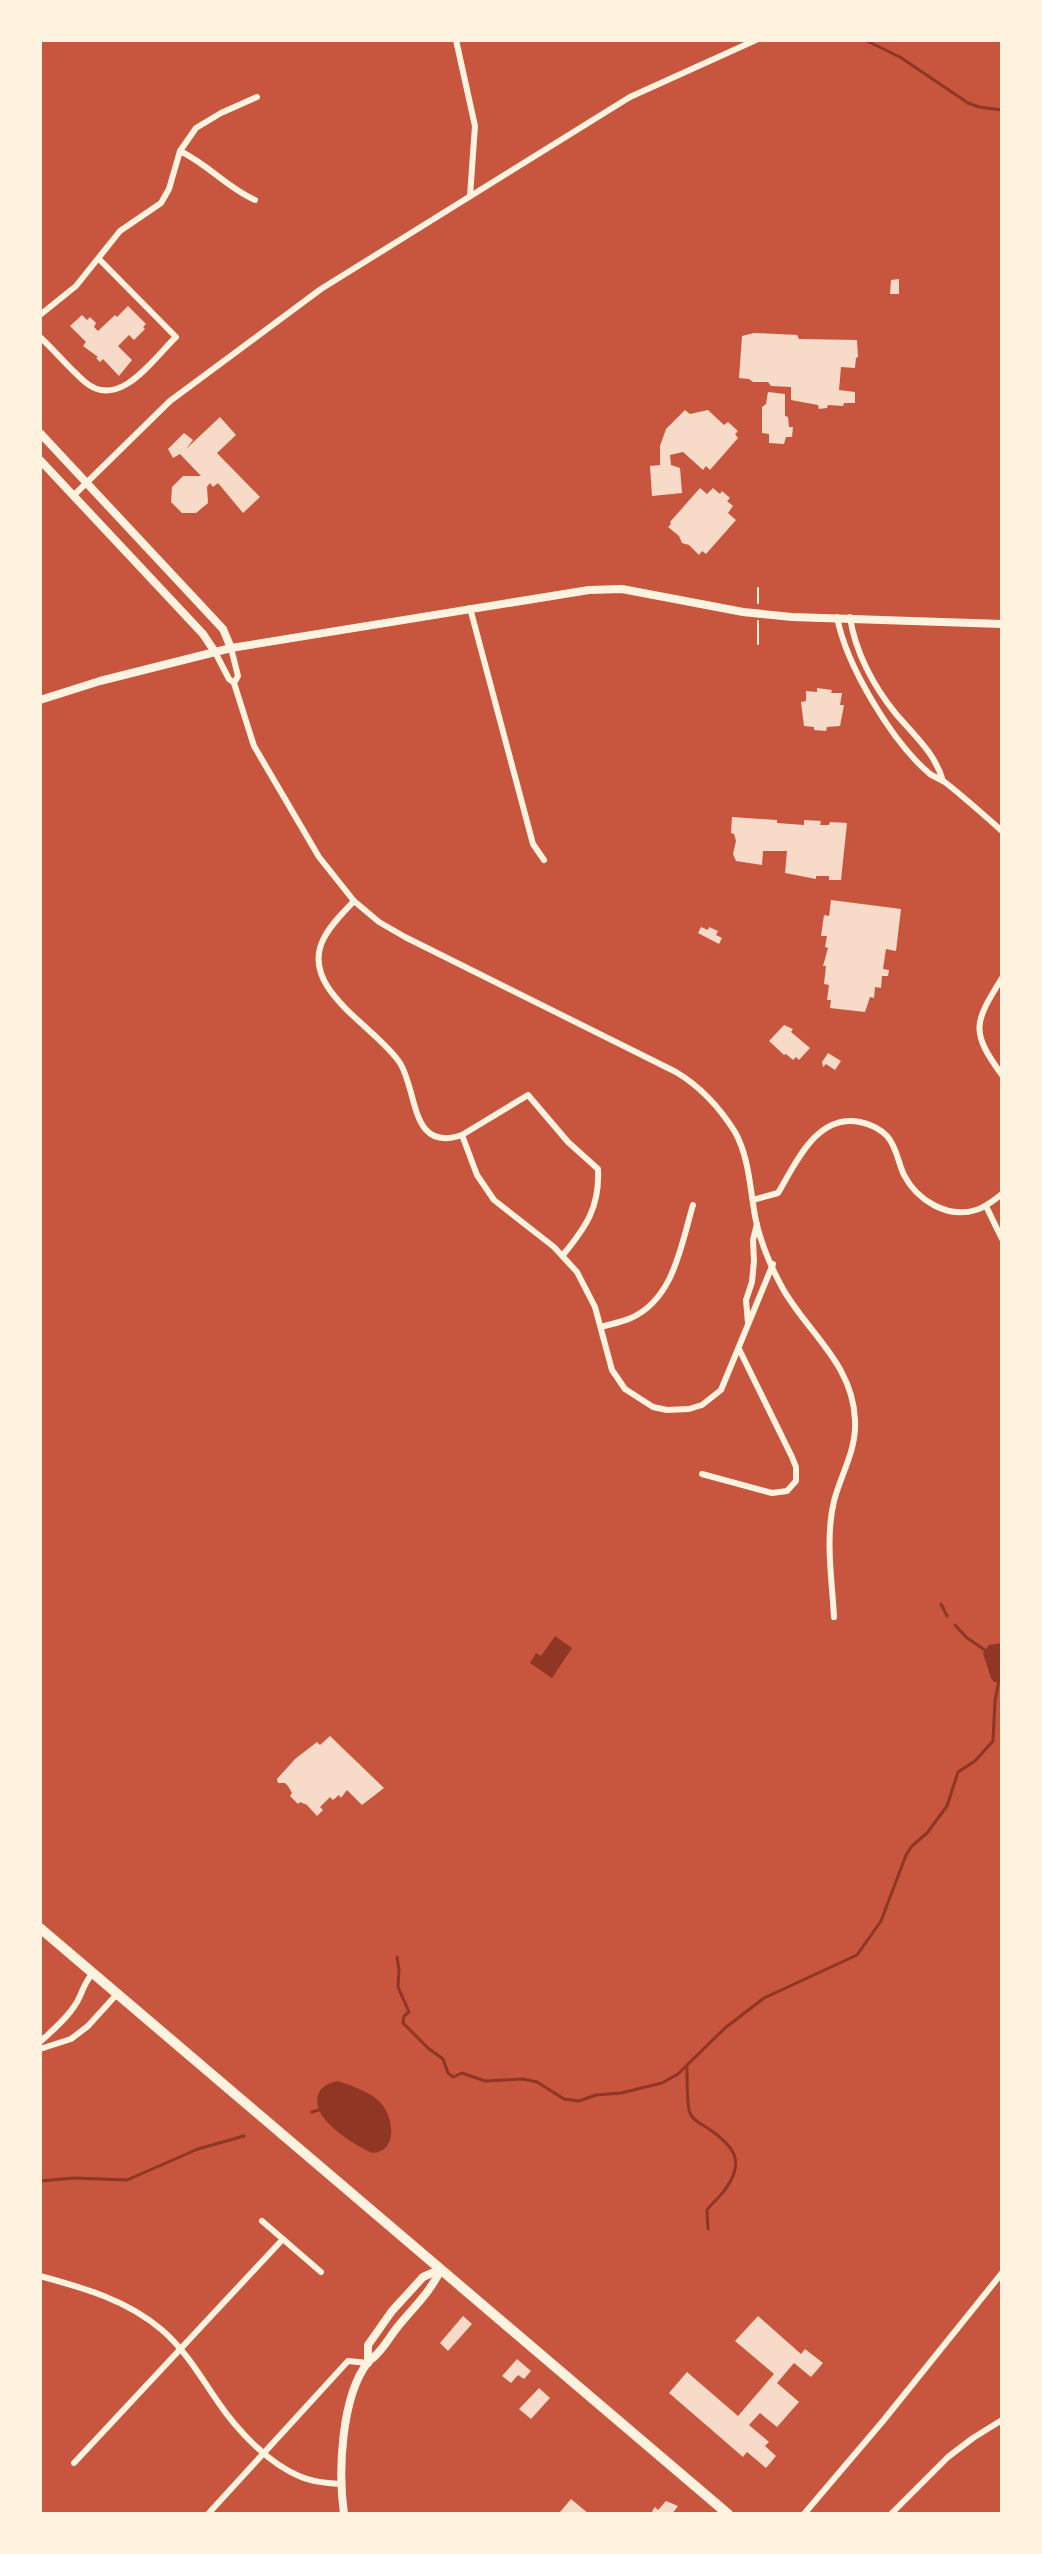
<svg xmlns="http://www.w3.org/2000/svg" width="1042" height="2554" font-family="Jost,sans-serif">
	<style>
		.water { fill: #8f3625 }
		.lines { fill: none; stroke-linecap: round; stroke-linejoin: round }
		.stream { stroke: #8f3625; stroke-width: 3 }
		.building { fill: #f7dbc8 }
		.path { stroke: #fff3e0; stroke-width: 2 }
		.minor { stroke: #fff3e0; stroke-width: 6 }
		.tertiary { stroke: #fff3e0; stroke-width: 8 }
		.primary { stroke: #fff3e0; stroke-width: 10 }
	</style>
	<rect width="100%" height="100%" fill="#c8553d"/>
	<g class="water">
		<path d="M555 1636 572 1648 552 1678 530 1663 536 1653 541 1656Z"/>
		<path d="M1002 1643V1682H994L991 1678 983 1653 989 1645Z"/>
		<path d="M338 2081C350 2085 370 2092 379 2101 394 2115 399 2152 372 2153 354 2144 311 2120 318 2095 321 2086 329 2083 338 2081Z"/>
	</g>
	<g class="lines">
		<g class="stream">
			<path d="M865 40 900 57 968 103 979 107 1002 110"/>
			<path d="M941 1604 947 1616"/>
			<path d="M955 1625 966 1637 986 1651"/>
			<path d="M397 1957 399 1970 398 1987 409 2012 404 2016 403 2023 428 2048 443 2059 448 2073 453 2077 462 2073 485 2081 523 2079 537 2082 564 2099 579 2101 596 2095 621 2093 662 2083 678 2074 725 2028 764 1998 857 1955 881 1921 906 1855 912 1846 927 1833 947 1806 958 1772 975 1761 993 1741 995 1701 999 1680"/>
			<path d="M687 2068C687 2077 687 2107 690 2113 693 2121 702 2124 709 2129 735 2147 746 2162 724 2191 719 2198 712 2203 707 2210L708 2229"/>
			<path d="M312 2112 319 2110"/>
			<path d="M40 2181 74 2178 127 2180 198 2149 244 2136"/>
		</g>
	</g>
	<g class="building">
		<path d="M899 279V294H890L891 280Z"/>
		<path d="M128 306 146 324 143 327 145 329 134 340 129 335 118 346 132 360 119 376 103 359 100 362 96 358 98 357 83 346 86 342 70 326 82 315 87 320 90 317 96 323 94 327 98 331 115 315 117 317Z"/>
		<path d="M754 333 797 335 799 339 857 340 858 357 856 358 855 368 841 367 839 390 855 392V403H844L843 406 828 405 827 408 819 409 818 405 791 400V387L771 386 768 382H753L749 379 739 378 742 336Z"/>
		<path d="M768 392 785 394V416L788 417 789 427H793L792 437H786L784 444 769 443V434L762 433V407L766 404Z"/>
		<path d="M685 410 690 414 708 410 724 425 728 422 738 431 735 434 738 438 710 470 706 466 703 470 683 452 670 455 671 465 680 468 682 493 652 496 650 466 660 465V446L666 429Z"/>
		<path d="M220 417 236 435 217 453 260 497 243 513 218 483 213 487 210 483 207 487 208 503 196 513H182L171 502 172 487 183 476H201L180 454 173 458 168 449 184 433 193 440 186 449Z"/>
		<path d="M700 488 707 494 713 488 720 494 722 491 730 498 727 501 733 506 728 513 736 520 706 554 702 551 699 555 689 545 682 543 679 536 668 527 671 524 670 522Z"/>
		<path d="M817 688 832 690 831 693H842L840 705H844L840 726 827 727 826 731 814 730V727L804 726 801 702 806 701V691L817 692Z"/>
		<path d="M732 817 777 820V823L804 825V820L821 821 820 825H829L830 822 847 823 841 880H829V876H816V879L785 873 787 851H763L762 865 736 861 733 854 736 841 734 834 731 833Z"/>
		<path d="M831 900 901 909 896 951 886 949 883 969 889 970 888 976H882L881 988 875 987 874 998 870 997 865 1012 830 1008 831 1000H827L829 985 824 984 826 966H823L828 948 825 947 827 936H821L824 915 829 916Z"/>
		<path d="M701 927 708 930 709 927 718 931 716 935 722 938 719 944 698 933Z"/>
		<path d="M784 1025 793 1029 791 1032 810 1048 799 1060 796 1057 793 1060 786 1054 784 1055 769 1041Z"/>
		<path d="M828 1053 841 1061 835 1070 826 1064 823 1067 822 1062Z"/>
		<path d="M330 1736 384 1788 362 1805 347 1790 341 1798 339 1795 333 1800 330 1797 320 1807 323 1810 317 1816 307 1805 300 1802 298 1804 290 1796 292 1793 288 1786 285 1783H278L277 1779 295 1759 317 1742 320 1745Z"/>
		<path d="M463 2316 472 2324 448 2351 440 2343Z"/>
		<path d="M758 2316 801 2354 805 2349 823 2363 811 2377 794 2363 777 2383 799 2402 777 2427 760 2413 749 2425 769 2442 765 2446 776 2456 766 2468 747 2452 743 2457 669 2393 687 2372 738 2416 774 2374 735 2341Z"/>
		<path d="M517 2359 531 2371 524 2379 518 2375 511 2383 502 2376Z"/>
		<path d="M539 2388 550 2398 531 2419 519 2409Z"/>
		<path d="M571 2499 589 2514H563L560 2512Z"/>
		<path d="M666 2501 678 2506 672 2514H655L652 2511 655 2507 658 2510Z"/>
	</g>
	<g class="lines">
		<g class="path">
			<path d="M758 588V603"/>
			<path d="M758 621V644"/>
		</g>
		<g class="minor">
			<path d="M456 40 475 126 470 196"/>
			<path d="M180 151C209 165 226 187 255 200"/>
			<path d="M40 315 76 286 120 231 161 203 169 189 180 151 196 128 221 113 257 97"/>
			<path d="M40 337C55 351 69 368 85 382 119 411 153 359 176 337L99 259"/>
			<path d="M73 496 170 401 321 289 630 97 756 40"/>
			<path d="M470 608 533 844 544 860"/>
			<path d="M837 617C846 665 892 742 930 774 934 777 941 779 946 783 965 798 984 815 1002 831"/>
			<path d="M850 617C855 652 874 687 896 714 914 735 935 753 943 781"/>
			<path d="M231 648 238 676 234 683 254 746 319 857 354 901 379 922 405 937 676 1072C701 1087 720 1108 735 1132 750 1159 750 1192 756 1221 761 1243 772 1269 783 1289 808 1333 853 1364 855 1420 857 1449 841 1474 834 1501 825 1538 832 1579 834 1617"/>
			<path d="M215 652 229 679 234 683"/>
			<path d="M354 901C343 913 330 925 323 940 299 990 377 1027 400 1063 418 1092 410 1153 462 1135L528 1095 568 1142 598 1169C600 1207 586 1227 563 1255"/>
			<path d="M1002 978C974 1023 970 1031 1002 1075"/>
			<path d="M462 1135 477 1175 494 1200 554 1247 577 1272 595 1307 612 1370 625 1389 653 1407 667 1410 689 1409 702 1405 721 1390 773 1264"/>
			<path d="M753 1200 778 1193C796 1163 817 1113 860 1122 870 1124 880 1129 887 1136 897 1147 898 1163 904 1175 917 1200 947 1219 976 1210 986 1207 994 1200 1002 1194"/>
			<path d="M986 1206 1002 1239"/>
			<path d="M748 1323 746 1300 752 1282 754 1261 753 1240 757 1224"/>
			<path d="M601 1327C611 1324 622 1322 631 1318 674 1299 681 1245 693 1205"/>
			<path d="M702 1474 772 1493 787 1491 796 1481V1467L792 1457 739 1349"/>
			<path d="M40 2042C53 2030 73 2013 80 1996 84 1987 85 1982 93 1973"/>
			<path d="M40 2049 71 2039 88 2026 117 1994"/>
			<path d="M262 2221 321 2272"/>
			<path d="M40 2276C84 2288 127 2300 162 2330 186 2351 200 2376 218 2402 237 2430 268 2463 299 2476 312 2482 326 2483 341 2484"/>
			<path d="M74 2463 283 2239"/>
			<path d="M208 2514 348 2361 368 2363"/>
			<path d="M804 2514 883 2421 1002 2273"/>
			<path d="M891 2514 948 2457 973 2438 1002 2420"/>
		</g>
		<g class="tertiary">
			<path d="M40 433 223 629 231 648"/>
			<path d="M40 460 203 634 215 652"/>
			<path d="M40 700 100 681 231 648 589 590 622 589 743 612 792 617 1002 624"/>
			<path d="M368 2363V2345L392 2311 423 2277 441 2269"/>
			<path d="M344 2514C338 2472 341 2397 368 2362 371 2359 375 2357 377 2354 386 2345 392 2333 400 2324 415 2306 431 2291 441 2269"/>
		</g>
		<path class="primary" d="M40 1928 728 2514"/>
	</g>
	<rect width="1042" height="2554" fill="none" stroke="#fff3e0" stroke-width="84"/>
</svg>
